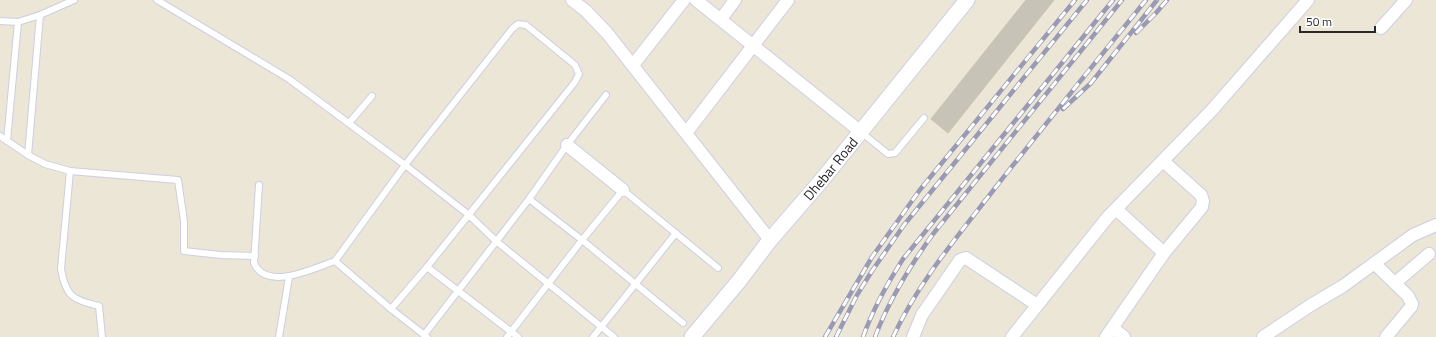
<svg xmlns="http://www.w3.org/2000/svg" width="1436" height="337" font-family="'Titillium Web',sans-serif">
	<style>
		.building { fill: #c7c3b7; stroke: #c8c2b1 }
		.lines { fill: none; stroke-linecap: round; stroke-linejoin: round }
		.service-casing { stroke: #cdcee3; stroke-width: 8 }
		.minor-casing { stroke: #cdcee3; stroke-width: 14 }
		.tertiary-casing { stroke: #cdcee3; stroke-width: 17 }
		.service { stroke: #fff; stroke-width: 6 }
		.minor { stroke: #fff; stroke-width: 12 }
		.tertiary { stroke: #fff; stroke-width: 15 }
		.rail-casing { stroke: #9a9ab5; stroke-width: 4.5 }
		.rail { stroke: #fff; stroke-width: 3; stroke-dasharray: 9; stroke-linecap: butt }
		.labels { text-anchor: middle; stroke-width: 3.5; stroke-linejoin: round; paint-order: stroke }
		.street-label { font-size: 14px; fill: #282828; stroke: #fff }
	</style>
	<rect width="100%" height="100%" fill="#ece6d7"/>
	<path class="building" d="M1026 0H1054L948 133 931 119Z"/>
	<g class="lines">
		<defs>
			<g id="service">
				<path d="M157 0 289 79 405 165 469 215 496 241 614 337"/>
				<path d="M0 21 18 22 40 15 74 0"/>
				<path d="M349 123 372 96"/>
				<path d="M861 132 888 154 895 153 924 118"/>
				<path d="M0 136 28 155 45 164 70 171 178 180 184 221V251L221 255 255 256"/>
				<path d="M7 141 18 22"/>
				<path d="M28 155 40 15"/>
				<path d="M70 171 61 269C66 297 72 299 99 306L102 337"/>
				<path d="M259 185 254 263C266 292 314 268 335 261L391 309 427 337"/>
				<path d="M529 199 582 240 683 323"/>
				<path d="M335 261 405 165 512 29 518 24 526 25 575 65 579 74 575 82 427 267 391 309"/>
				<path d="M427 267 518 337"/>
				<path d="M424 335 529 199 567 145 606 95"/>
				<path d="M279 337 289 277"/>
				<path d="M507 337 582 240 623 190 718 268"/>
				<path d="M593 337 676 233"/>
			</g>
			<g id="minor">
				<path d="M572 0 586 11 607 33 770 240"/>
				<path d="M696 0 861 132"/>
				<path d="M721 19 735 0"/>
				<path d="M1381 28 1406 0"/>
				<path d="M633 65 684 0"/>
				<path d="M686 133 788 0"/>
				<path d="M567 145 623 190"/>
				<path d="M1163 161 1201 195 1203 201 1202 207 1164 253"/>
				<path d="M1375 264 1408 296 1412 304 1411 307 1386 337"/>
				<path d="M1395 283 1429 254"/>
				<path d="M1113 328 1124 337"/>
				<path d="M913 337 922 315 960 260 966 258 1037 305"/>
				<path d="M1012 337 1107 218 1212 110 1308 0"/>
				<path d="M1106 337 1164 253 1116 209"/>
				<path d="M1263 337 1311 305 1343 286 1413 235 1436 225"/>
			</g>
			<g id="tertiary">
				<path id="s1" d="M692 337 739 281 770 240 821 181 967 0"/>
			</g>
		</defs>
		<use href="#service" class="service-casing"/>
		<use href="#minor" class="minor-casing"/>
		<use href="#tertiary" class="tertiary-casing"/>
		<use href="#service" class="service"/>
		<use href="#minor" class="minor"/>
		<use href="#tertiary" class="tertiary"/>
		<defs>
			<g id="rail">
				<path d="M1136 33 1156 13 1167 0"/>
				<path d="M1063 109 1091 83 1157 0"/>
				<path d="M825 337 872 257 919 191 1075 0"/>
				<path d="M836 337 857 295 872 271 904 225 1087 0"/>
				<path d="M863 337C873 309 887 284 903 259L1113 0"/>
				<path d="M875 337C889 300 910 266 933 234L1122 0"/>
				<path d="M893 337C918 283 956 238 992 192 1042 128 1094 64 1146 0"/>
			</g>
		</defs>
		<use href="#rail" class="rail-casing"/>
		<use href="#rail" class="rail"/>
	</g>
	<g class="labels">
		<g class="street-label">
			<text dy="5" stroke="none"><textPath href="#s1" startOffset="218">Dhebar Road</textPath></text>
		</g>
	</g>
	<path d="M1300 26v6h75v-6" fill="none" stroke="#282828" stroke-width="2"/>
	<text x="1306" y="26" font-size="12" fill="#282828" stroke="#ffffff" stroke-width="3" paint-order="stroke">50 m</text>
</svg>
